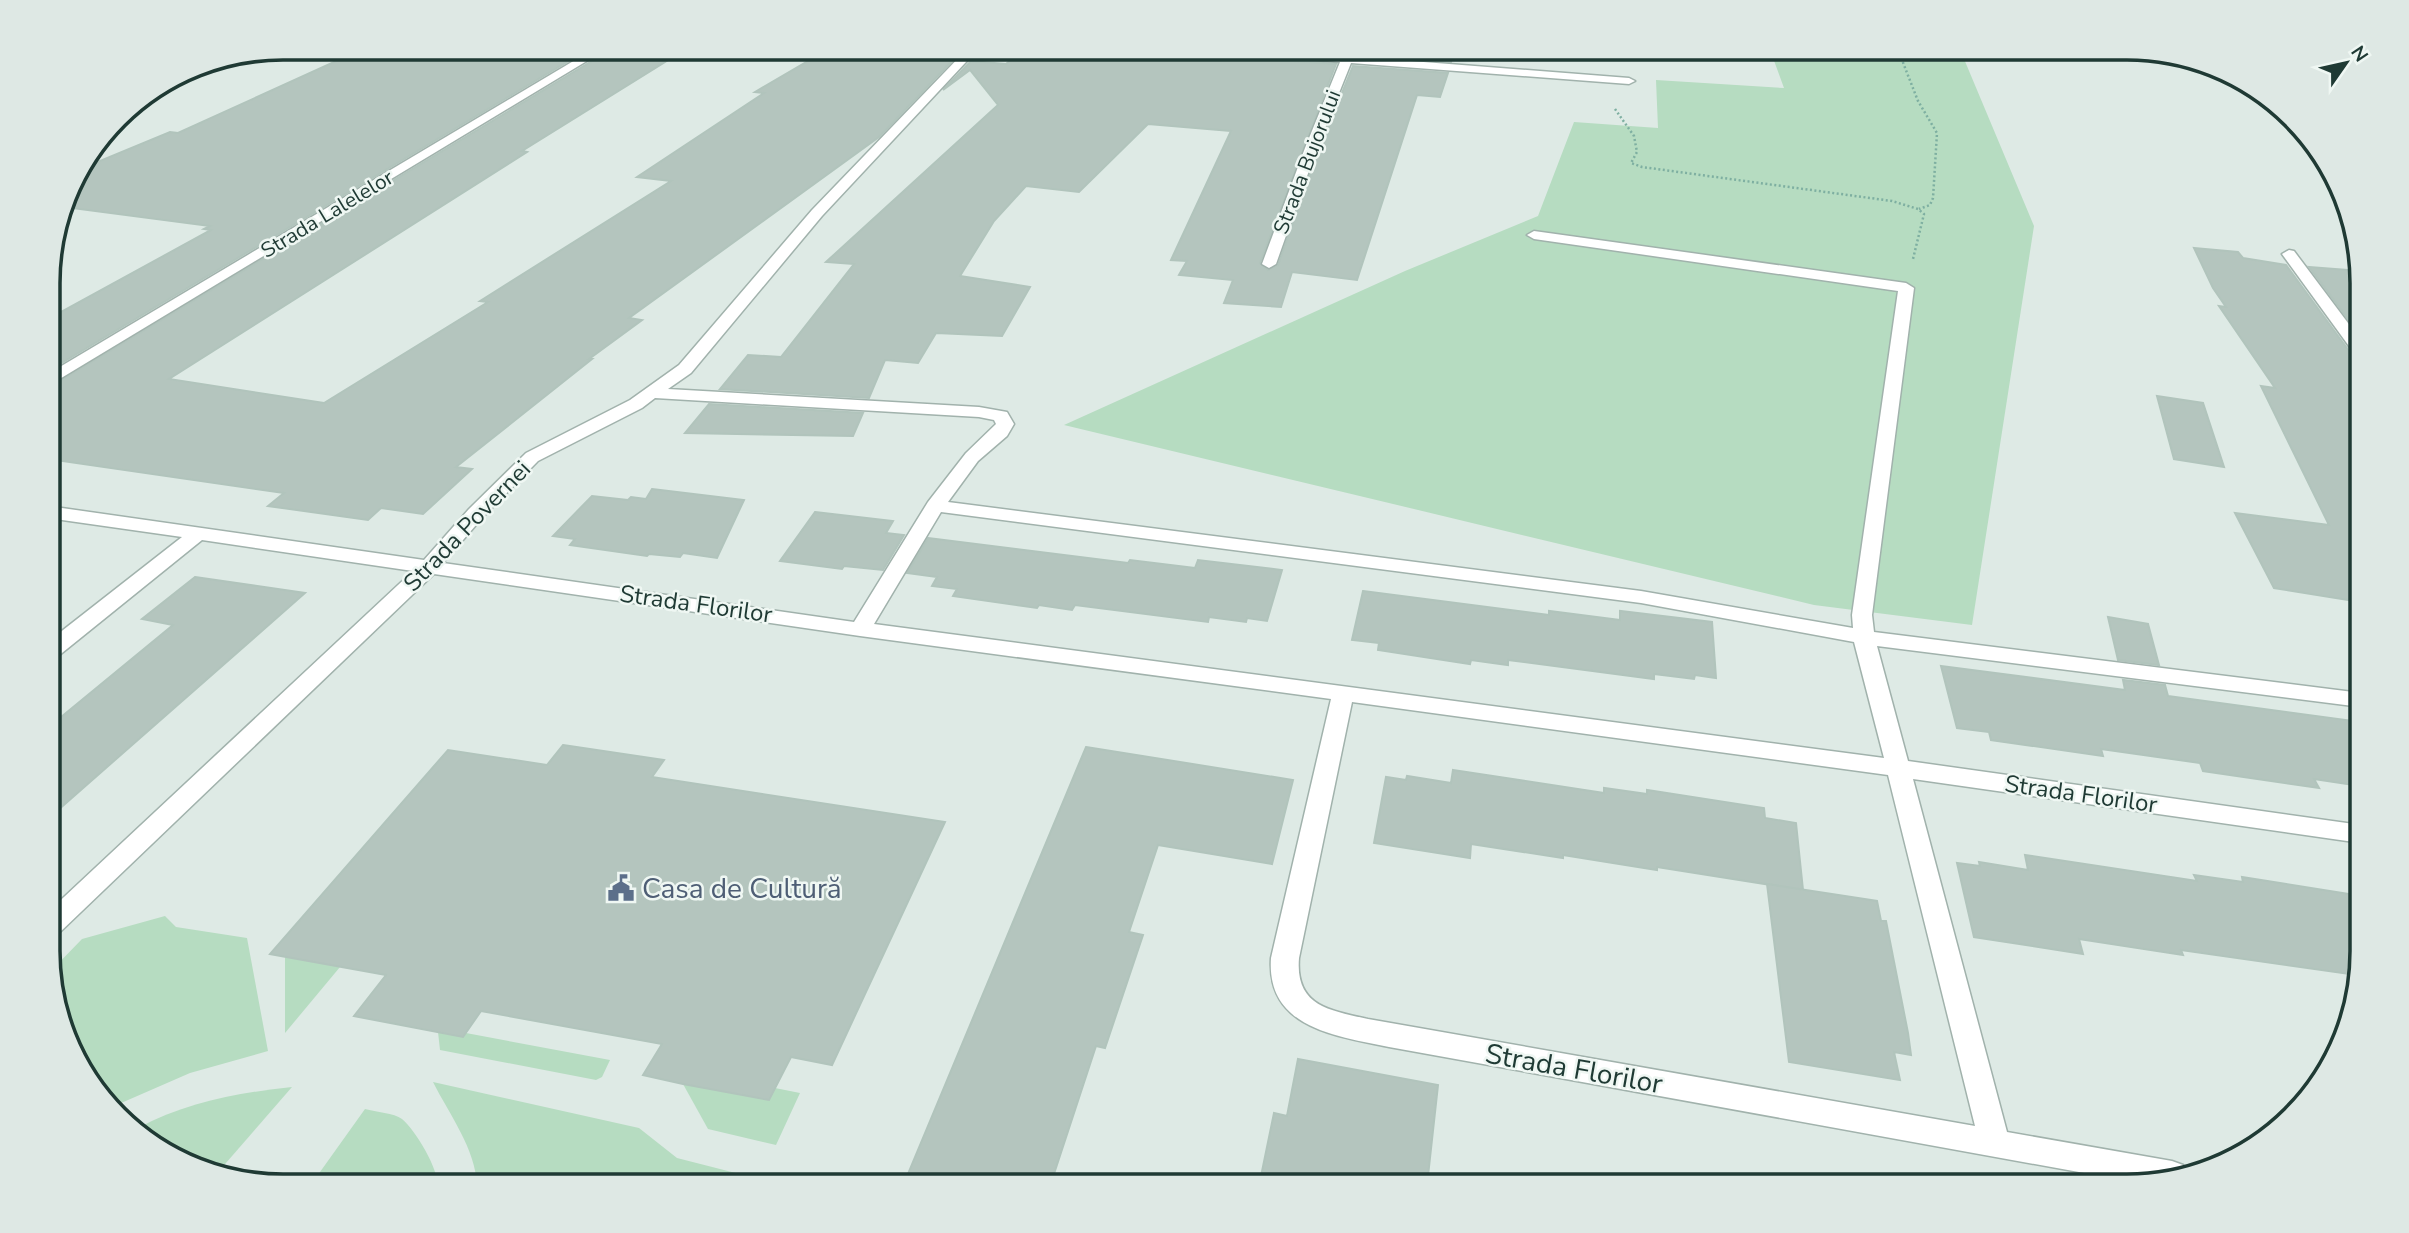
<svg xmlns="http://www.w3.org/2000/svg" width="2409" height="1233" font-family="'Nunito Sans',sans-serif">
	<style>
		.green { fill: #b6dcc1 }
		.building { fill: #b4c5be; stroke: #b1c4bc; stroke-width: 2 }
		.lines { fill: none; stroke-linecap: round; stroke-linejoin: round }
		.minor-casing { stroke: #a1b2ac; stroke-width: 3 }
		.path { stroke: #7eafa1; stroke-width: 2.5; stroke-dasharray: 2 2.5; stroke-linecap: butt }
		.minor { fill: #fff; fill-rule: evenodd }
		.labels { text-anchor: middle; stroke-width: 5; stroke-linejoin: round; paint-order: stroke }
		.far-street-label { font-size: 21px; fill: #1f3a34; stroke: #eff7f3 }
		.street-label { font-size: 24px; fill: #1f3a34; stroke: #eff7f3 }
		.near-service-label { font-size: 28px; fill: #4e5e75; stroke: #eff7f3; text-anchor: start }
		.near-street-label { font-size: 28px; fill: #1f3a34; stroke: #eff7f3 }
		.rim { fill: none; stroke: #1f3a34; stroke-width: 3.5 }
	</style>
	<rect width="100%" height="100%" fill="#deeae5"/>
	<g class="green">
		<path d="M1769 47H1959L2034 226 1972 625 1814 605 1064 425 1405 271 1538 216 1574 122 1658 128 1656 80 1784 88Z"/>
		<path d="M165 916 176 927 247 938 268 1051 190 1073 112 1107 96 1093 49 982V973L82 939Z"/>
		<path d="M285 957 340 967 285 1033Z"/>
		<path d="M438 1032 463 1037 466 1033 610 1060 602 1077 596 1080 440 1050Z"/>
		<path d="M433 1082 639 1128 677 1158 787 1186H477C476 1149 449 1114 433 1082Z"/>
		<path d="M683 1084 775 1088 800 1093 776 1145 708 1129Z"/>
		<path d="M292 1087 219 1171 179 1162 138 1128C187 1102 237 1093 292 1087Z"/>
		<path d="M365 1109C376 1112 394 1113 402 1119 416 1131 438 1168 438 1186H310Z"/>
	</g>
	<g class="building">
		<path d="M367 47H553L587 50 48 371V319L211 230 204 229 210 226 64 207 72 178 78 170 170 132 178 133Z"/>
		<path d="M832 47H859L954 59 879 137 629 318 642 320 589 359H592L456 467 472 469 423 514 381 508 368 520 268 506 284 493 48 459V388L607 52 673 57 522 151 527 152 169 379 324 403 488 302 480 301 671 181 637 177 764 93 755 92Z"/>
		<path d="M1026 47 1146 57V47H1177L1185 53 1336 64 1260 263 1268 270 1278 265 1319 149 1353 66 1448 73 1440 97 1417 95 1357 280 1292 272 1281 307 1224 303 1233 280 1179 275 1187 261 1171 260 1231 131 1148 124 1079 192 1026 186 994 221 960 276 1030 287 1002 336 936 333 918 363 885 360 869 398 720 389 748 355 781 357 854 264 826 262 998 105 970 70 943 90 971 61 1006 64Z"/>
		<path d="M1268 47H1456L1451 62Z"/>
		<path d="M2194 248 2238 252 2243 258 2286 265 2352 355 2360 357 2361 602 2274 588 2235 513 2329 525 2261 386 2275 388 2219 306 2226 307 2213 288Z"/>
		<path d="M2309 267 2360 271V335Z"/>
		<path d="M2157 396 2203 403 2224 467 2174 459Z"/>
		<path d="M709 404 863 413 853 436 685 433Z"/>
		<path d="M652 489 744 500 717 558 683 553 680 557 649 554 647 556 570 545 575 539 553 536 592 496 628 500 631 497 646 499Z"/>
		<path d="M815 512 893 521 886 533 904 535 883 570 844 566 842 569 780 561Z"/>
		<path d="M928 538 1128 563 1130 560 1195 568 1198 560 1282 570 1267 621 1247 618 1246 622 1209 617 1208 622 1075 605 1072 610 1039 605 1037 608 953 596 957 589 932 586 937 577 907 573Z"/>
		<path d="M195 577 305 593 49 818V727L173 625 142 619Z"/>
		<path d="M1363 591 1549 615V611L1620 620V611L1712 622 1716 678 1695 675 1694 679 1654 674V679L1508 660V665L1471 660 1470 664 1378 650 1379 643 1352 640Z"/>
		<path d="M2108 617 2148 624 2159 665 2118 660Z"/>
		<path d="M1941 666 2125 690 2123 680 2165 685 2168 696 2361 722V786L2314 779 2319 788 2203 771 2200 763 2101 749 2103 756 1991 740 1989 732 1957 728Z"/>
		<path d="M563 745 664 760 652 777 945 822 832 1065 791 1057 769 1100 683 1084 643 1075 662 1044 481 1011 463 1037 354 1016 386 975 270 954 448 750 547 765Z"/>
		<path d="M1086 747 1293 780 1272 864 1158 845 1129 932 1143 935 1105 1048 1096 1046 1050 1186H903Z"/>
		<path d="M1453 770 1604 793V788L1647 794V790L1764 808 1765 818 1796 823 1803 890 1657 867V870L1563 855V858L1471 844 1470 858 1374 843 1386 777 1406 780 1407 776 1451 783Z"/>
		<path d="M2025 855 2197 881 2194 875 2243 882 2242 877 2362 896V951L2356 975 2181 950 2183 955 2079 939 2083 954 1974 937 1957 863 1980 866 1979 862 2028 870Z"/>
		<path d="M1767 884 1877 901 1881 921H1886L1908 1033 1911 1055 1894 1052 1900 1080 1789 1062Z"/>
		<path d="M1298 1059 1438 1085 1427 1185 1259 1186 1274 1113 1287 1116Z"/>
	</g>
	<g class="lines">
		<defs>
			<g id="minor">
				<path d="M597 47H610L48 386V374Z"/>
				<path d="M969 47H980L822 216 691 373 668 389 979 407 1007 412 1014 424 1007 436 978 461 948 502 1641 591 1853 628 1852 615 1898 291 1534 239 1527 235 1534 231 1906 283 1914 288 1872 615 1874 632 2361 693V707L1877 646 1908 761 2361 825V843L1913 779 2007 1132 2172 1161 2183 1165 2185 1170 2145 1184 1389 1047C1336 1036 1266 1028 1271 958L1331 699 860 636 434 574 58 934 49 937V911L413 571 202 540 57 657 49 659V641L182 537 48 518V506L424 560 469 509 526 453 630 400 679 365 812 210ZM655 398 979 417 994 420 996 424 966 453 928 502 854 622 443 563 483 517 538 461 642 408ZM941 512 1641 603 1854 642 1884 758 874 624ZM1352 702 1888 775 1975 1126 1368 1019C1329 1010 1295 1006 1299 958Z"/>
				<path d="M1180 47H1231L1629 78 1635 81 1629 84 1351 63 1317 148 1276 264 1269 268 1262 264 1305 148 1340 62 1185 50Z"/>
				<path d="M214 61 213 64 171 83H163L193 65Z"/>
				<path d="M2289 250 2294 251 2360 339V355L2354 353 2282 254Z"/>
			</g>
		</defs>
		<use href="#minor" class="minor-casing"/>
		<g class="path">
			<path d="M1893 47 1902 60 1918 101 1937 133 1933 198 1930 205 1919 209"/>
			<path d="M1615 109 1634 136 1637 152 1631 163 1642 167 1892 201 1918 209 1924 214 1913 259"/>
		</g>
		<use href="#minor" class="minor"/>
	</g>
	<defs>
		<symbol id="civic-bare" viewBox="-9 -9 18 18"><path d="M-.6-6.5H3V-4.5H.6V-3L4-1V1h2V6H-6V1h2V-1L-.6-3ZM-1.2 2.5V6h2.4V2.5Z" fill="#5c6f8a" stroke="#eff7f3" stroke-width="2.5" paint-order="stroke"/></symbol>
	</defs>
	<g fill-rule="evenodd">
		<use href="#civic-bare" x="602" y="869" width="38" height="38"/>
	</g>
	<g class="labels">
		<g class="far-street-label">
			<text transform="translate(1307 162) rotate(-69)" y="7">Strada Bujorului</text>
			<text transform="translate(327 214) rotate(-31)" y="7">Strada Lalelelor</text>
		</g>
		<g class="street-label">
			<text transform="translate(467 526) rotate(-46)" y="8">Strada Povernei</text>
			<text transform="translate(696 604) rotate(8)" y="8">Strada Florilor</text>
			<text transform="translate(2081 794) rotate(8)" y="8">Strada Florilor</text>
		</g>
		<g class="near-service-label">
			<text x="642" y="898">Casa de Cultură</text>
		</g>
		<g class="near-street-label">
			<text transform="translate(1574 1068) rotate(10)" y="10">Strada Florilor</text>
		</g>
	</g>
	<path d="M0 0H2409V1233H0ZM283 60H2127A223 223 0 0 1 2350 283V951A223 223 0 0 1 2127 1174H283A223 223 0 0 1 60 951V283A223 223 0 0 1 283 60Z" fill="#dee8e4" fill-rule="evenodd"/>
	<path class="rim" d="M283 60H2127A223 223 0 0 1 2350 283V951A223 223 0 0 1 2127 1174H283A223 223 0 0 1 60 951V283A223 223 0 0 1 283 60Z"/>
	<g transform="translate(2346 63) rotate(56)" stroke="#eff7f3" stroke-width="5" paint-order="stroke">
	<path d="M0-5L12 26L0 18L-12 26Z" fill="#1f3a34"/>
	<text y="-10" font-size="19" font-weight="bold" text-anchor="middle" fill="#1f3a34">N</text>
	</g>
</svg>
